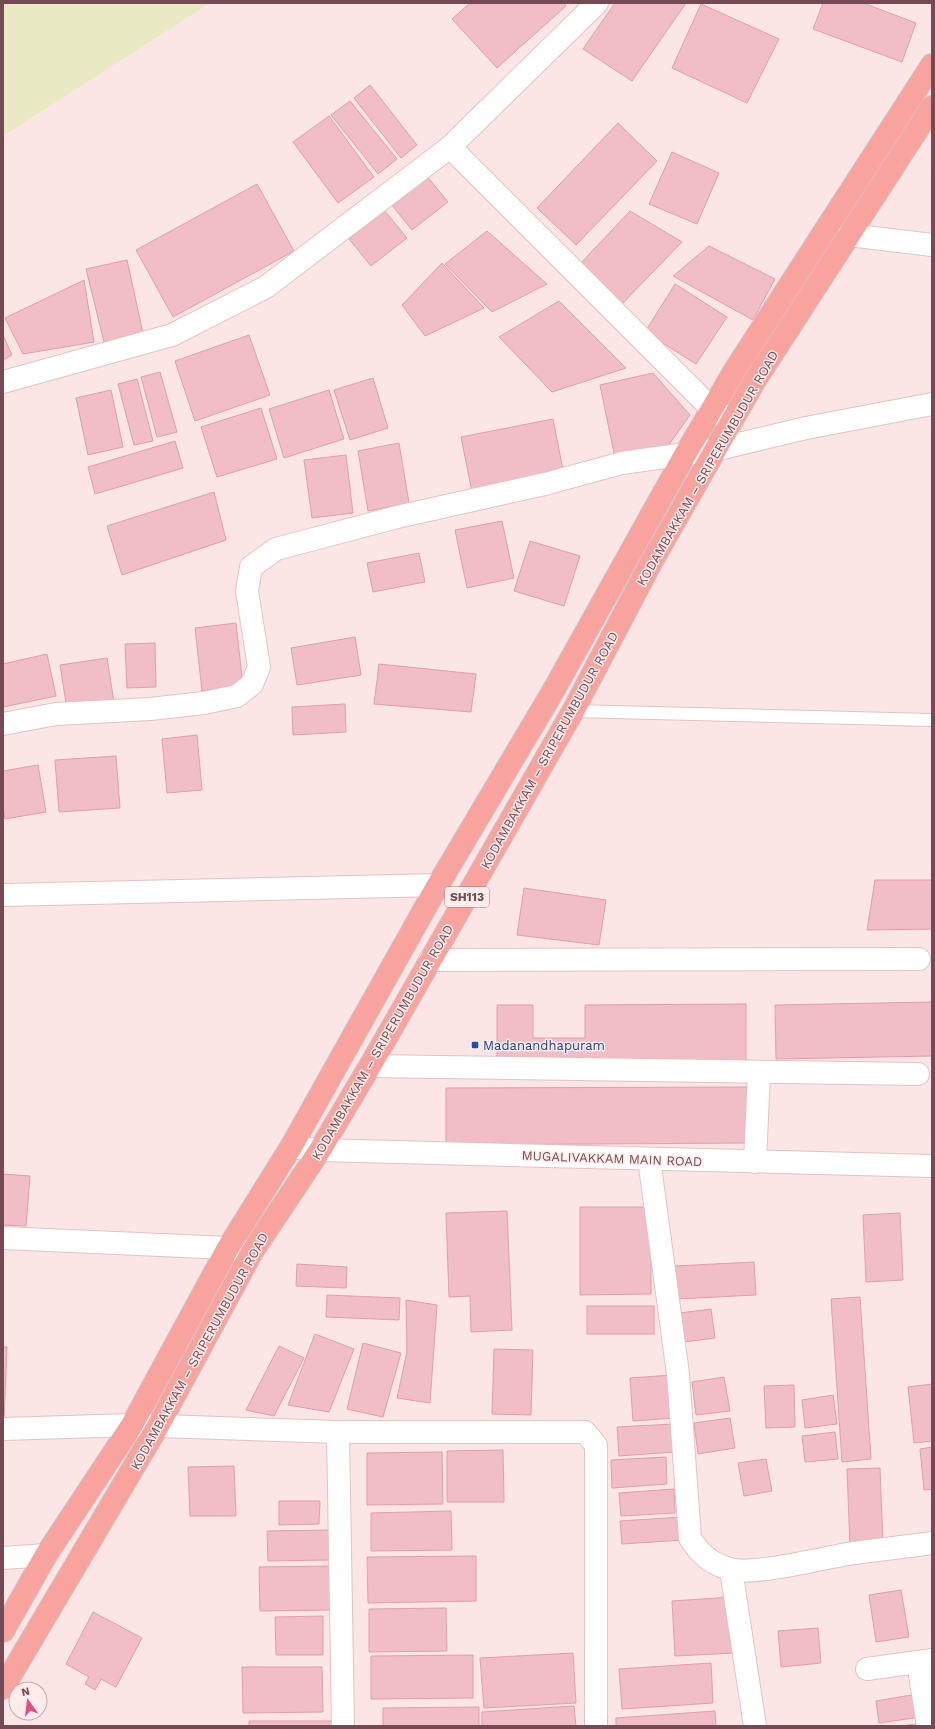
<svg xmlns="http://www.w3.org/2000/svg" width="935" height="1729" font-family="'Work Sans',sans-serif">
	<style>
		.green { fill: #e9e9c4 }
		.building { fill: #f1bdc6; stroke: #e39eab }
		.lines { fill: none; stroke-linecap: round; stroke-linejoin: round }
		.service-casing { stroke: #e2c3c6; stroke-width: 14 }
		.minor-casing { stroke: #e2c3c6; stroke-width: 24 }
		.tertiary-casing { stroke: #e2c3c6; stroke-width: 24 }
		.primary-casing { stroke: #d3c5c8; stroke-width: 24 }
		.service { stroke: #fff; stroke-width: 12 }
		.minor { stroke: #fff; stroke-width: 22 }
		.tertiary { stroke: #fff; stroke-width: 22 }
		.primary { stroke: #f9a39f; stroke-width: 22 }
		.transit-dot { fill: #1a4fb4; stroke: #ffeceb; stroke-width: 1.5 }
		.labels { text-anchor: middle; stroke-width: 3; stroke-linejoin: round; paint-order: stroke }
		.shield { fill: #ffeceb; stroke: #9e7b81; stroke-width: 1 }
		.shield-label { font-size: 12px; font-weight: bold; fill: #744b54 }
		.street-label { font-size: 13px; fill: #744b54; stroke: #ffeceb }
		.transit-label { font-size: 13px; fill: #164399; stroke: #ffeceb; text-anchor: start }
	</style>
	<rect width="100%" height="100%" fill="#fce6e5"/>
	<path class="green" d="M3 3H210L3 136Z"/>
	<g class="building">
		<path d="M470 3H564L566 6 497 68 452 19Z"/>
		<path d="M615 3H686L632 81 583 49Z"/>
		<path d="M823 3H863L916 23 902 62 813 29Z"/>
		<path d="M701 4 779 39 747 103 672 68Z"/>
		<path d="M370 85 417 145 401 158 354 98Z"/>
		<path d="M350 101 397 159 378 174 331 115Z"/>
		<path d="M329 116 374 177 338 203 293 142Z"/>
		<path d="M618 123 657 161 576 245 537 208Z"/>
		<path d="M672 152 719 173 697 224 649 204Z"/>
		<path d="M426 175 448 202 412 230 391 204Z"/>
		<path d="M257 184 294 251 173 317 136 250Z"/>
		<path d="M384 210 407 238 371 266 349 239Z"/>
		<path d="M630 211 682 242 621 305 578 266Z"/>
		<path d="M487 231 547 284 492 312 445 264Z"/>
		<path d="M709 246 775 279 753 320 673 276Z"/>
		<path d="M127 260 143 333 104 342 86 269Z"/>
		<path d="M442 263 484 308 425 336 402 305Z"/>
		<path d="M84 280 94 342 23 354 5 318Z"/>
		<path d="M675 284 727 317 696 364 645 332Z"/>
		<path d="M559 301 626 368 552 392 499 337Z"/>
		<path d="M3 335 12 355 3 360Z"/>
		<path d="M249 335 270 395 195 421 175 361Z"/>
		<path d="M160 372 177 432 157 437 141 377Z"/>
		<path d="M653 373 690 415 668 446 615 458 600 385Z"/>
		<path d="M373 378 388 428 350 440 334 390Z"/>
		<path d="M137 379 153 441 134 445 118 384Z"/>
		<path d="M111 390 123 447 88 455 76 398Z"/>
		<path d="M329 390 344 439 284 458 269 409Z"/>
		<path d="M261 408 277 459 217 477 201 427Z"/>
		<path d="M553 419 564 475 472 492 461 437Z"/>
		<path d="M175 441 183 468 95 494 88 467Z"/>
		<path d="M399 443 409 503 368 511 358 451Z"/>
		<path d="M346 455 353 513 312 518 304 460Z"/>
		<path d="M214 492 226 540 122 575 107 526Z"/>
		<path d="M502 521 514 578 467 588 455 530Z"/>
		<path d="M530 541 580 556 564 606 514 591Z"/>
		<path d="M419 553 425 582 373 592 367 563Z"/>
		<path d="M236 623 243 686 202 691 195 628Z"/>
		<path d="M355 637 361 675 297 685 291 648Z"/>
		<path d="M155 643 156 687 127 688 125 644Z"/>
		<path d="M47 654 56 696 3 707V664Z"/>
		<path d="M107 658 114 702 67 709 60 665Z"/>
		<path d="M379 664 476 674 471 712 374 704Z"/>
		<path d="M345 704 346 732 293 735 292 707Z"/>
		<path d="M197 735 202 790 167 793 162 739Z"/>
		<path d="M116 756 120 808 59 812 55 760Z"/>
		<path d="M38 765 46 812 5 819 3 807V771Z"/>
		<path d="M875 880H932V929L867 930Z"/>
		<path d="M524 888 606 900 599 945 517 935Z"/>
		<path d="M932 1002V1056L776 1059 775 1005Z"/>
		<path d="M746 1004V1063L497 1065V1005H533V1038H585V1005Z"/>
		<path d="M747 1087 746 1143 446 1145V1088Z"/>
		<path d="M3 1174 30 1176 26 1226 3 1225Z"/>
		<path d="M580 1207H651V1294L580 1295Z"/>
		<path d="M507 1211 512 1330 471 1332 470 1296 449 1297 446 1213Z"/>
		<path d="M900 1213 903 1280 866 1282 863 1215Z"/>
		<path d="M754 1262 756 1295 676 1299 674 1266Z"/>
		<path d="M297 1264 347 1267 346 1288 296 1286Z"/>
		<path d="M327 1295 400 1298 399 1320 326 1317Z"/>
		<path d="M860 1297 871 1459 842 1462 831 1299Z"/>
		<path d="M406 1300 437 1305 430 1403 397 1398 407 1352Z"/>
		<rect x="587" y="1306" width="67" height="28"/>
		<path d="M711 1309 715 1338 683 1342 680 1313Z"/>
		<path d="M315 1334 354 1349 329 1412 288 1405Z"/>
		<path d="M363 1343 401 1353 383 1417 347 1409Z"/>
		<path d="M279 1346 304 1358 274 1416 246 1410Z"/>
		<path d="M3 1347H7L4 1420H3Z"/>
		<path d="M494 1349 533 1350 531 1415 492 1414Z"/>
		<path d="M672 1375 675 1418 633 1421 630 1378Z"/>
		<path d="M724 1377 730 1411 696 1415 692 1382Z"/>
		<path d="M932 1384V1441L914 1443 908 1387Z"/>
		<path d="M794 1385 795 1427 766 1428 764 1386Z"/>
		<path d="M833 1395 837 1424 805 1428 802 1400Z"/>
		<path d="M730 1418 735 1448 698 1454 694 1423Z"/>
		<path d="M674 1424 675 1452 619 1456 617 1427Z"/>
		<path d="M835 1432 838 1459 805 1462 802 1436Z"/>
		<path d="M932 1447V1489L924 1490 920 1449Z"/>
		<path d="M503 1450 504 1502H447V1451Z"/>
		<path d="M442 1452 443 1504 367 1505V1453Z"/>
		<path d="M666 1457 667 1484 612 1488 611 1460Z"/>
		<path d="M766 1459 772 1491 744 1496 738 1463Z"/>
		<path d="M234 1466 236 1516H190L188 1467Z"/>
		<path d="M880 1468 883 1546 850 1547 847 1469Z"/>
		<path d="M674 1489 675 1513 621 1516 619 1493Z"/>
		<path d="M279 1501H320L319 1524 279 1525Z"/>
		<path d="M451 1511 452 1550 371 1551V1513Z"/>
		<path d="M681 1517 683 1540 622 1544 620 1521Z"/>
		<path d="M330 1530V1560L268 1561 267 1531Z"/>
		<path d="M476 1556V1601L368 1603 367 1557Z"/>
		<path d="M332 1566V1610L260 1611 259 1567Z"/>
		<path d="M901 1590 909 1637 876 1642 869 1595Z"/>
		<path d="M732 1597 735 1653 675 1656 672 1601Z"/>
		<path d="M446 1608 447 1651 369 1652V1609Z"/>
		<path d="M93 1612 142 1638 116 1687 101 1679 95 1690 85 1684 89 1677 66 1664Z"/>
		<path d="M323 1616V1655H276L275 1617Z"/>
		<path d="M818 1628 821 1663 781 1667 778 1631Z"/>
		<path d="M573 1653 576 1703 484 1708 480 1658Z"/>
		<path d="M473 1655V1698L371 1699V1656Z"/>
		<path d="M711 1663 713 1703 622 1709 619 1669Z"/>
		<path d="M242 1667H322L323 1712 243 1713Z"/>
		<path d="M917 1694 921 1717 879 1723 876 1701Z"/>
		<path d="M574 1706 576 1726H482V1712Z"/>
		<path d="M479 1707V1726H383V1708Z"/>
		<path d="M715 1711 716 1726H616V1718Z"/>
		<rect x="249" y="1721" width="87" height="5"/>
		<path d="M923 1723 924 1726H901Z"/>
	</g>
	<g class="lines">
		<defs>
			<path id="service" d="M573 711 932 720"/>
			<g id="minor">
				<path d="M450 147 597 3"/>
				<path d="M849 235 932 245"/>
				<path d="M3 382 172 335 266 287 450 147 712 409 732 421"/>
				<path d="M3 724 56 714 150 709 204 703 237 696 252 684 259 667 247 591 251 567 276 549 397 517 545 484 622 463 714 450 806 428 932 404"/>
				<path d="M3 895 438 885"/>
				<path d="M430 960 919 959"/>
				<path d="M370 1066 918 1074"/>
				<path d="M649 1159 678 1374 690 1538C700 1554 711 1564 730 1569 751 1576 821 1559 847 1554 875 1550 904 1547 932 1543"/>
				<path d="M755 1162 759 1073"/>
				<path d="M3 1238 228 1248 252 1252"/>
				<path d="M3 1429 132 1425 338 1432H585L596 1445V1726"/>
				<path d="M338 1432 343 1726"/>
				<path d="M3 1558 46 1555"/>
				<path d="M731 1570 755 1726"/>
				<path d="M918 1662 928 1726"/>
				<path d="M867 1669 932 1660"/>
			</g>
			<path id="tertiary" d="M291 1147 320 1150 932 1166"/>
			<g id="primary">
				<path d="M3 1631 46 1555 132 1425 228 1248 291 1147 438 885 552 693 686 453 735 370 932 65"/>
				<path d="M3 1688 158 1426 252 1252 320 1150 370 1066 573 711 652 561 754 382 932 107"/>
			</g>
		</defs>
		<use href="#service" class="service-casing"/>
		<use href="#minor" class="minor-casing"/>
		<use href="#tertiary" class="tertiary-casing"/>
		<use href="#primary" class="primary-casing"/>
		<use href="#service" class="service"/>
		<use href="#minor" class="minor"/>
		<use href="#tertiary" class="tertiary"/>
		<use href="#primary" class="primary"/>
	</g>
	<rect class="transit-dot" x="471" y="1041" width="8" height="8" rx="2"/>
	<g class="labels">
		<rect class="shield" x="445" y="887" width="44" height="20" rx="3"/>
		<g class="shield-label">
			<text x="467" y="901">SH113</text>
		</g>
		<g class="street-label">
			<text transform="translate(707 468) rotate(-60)" y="5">KODAMBAKKAM – SRIPERUMBUDUR ROAD</text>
			<text transform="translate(549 750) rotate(-61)" y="5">KODAMBAKKAM – SRIPERUMBUDUR ROAD</text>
			<text transform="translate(382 1042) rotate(-60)" y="5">KODAMBAKKAM – SRIPERUMBUDUR ROAD</text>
			<text transform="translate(612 1158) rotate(2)" y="5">MUGALIVAKKAM MAIN ROAD</text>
			<text transform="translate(199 1351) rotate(-61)" y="5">KODAMBAKKAM – SRIPERUMBUDUR ROAD</text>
		</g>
		<g class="transit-label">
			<text x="483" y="1050">Madanandhapuram</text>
		</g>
	</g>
	<rect width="935" height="1729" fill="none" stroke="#744b54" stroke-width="8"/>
	<g transform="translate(28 1701) rotate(346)"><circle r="19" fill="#ffeceb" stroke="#c7acaf"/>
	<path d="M0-3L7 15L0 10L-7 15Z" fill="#e44c82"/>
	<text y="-6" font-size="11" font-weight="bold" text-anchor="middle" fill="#744b54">N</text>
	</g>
</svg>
